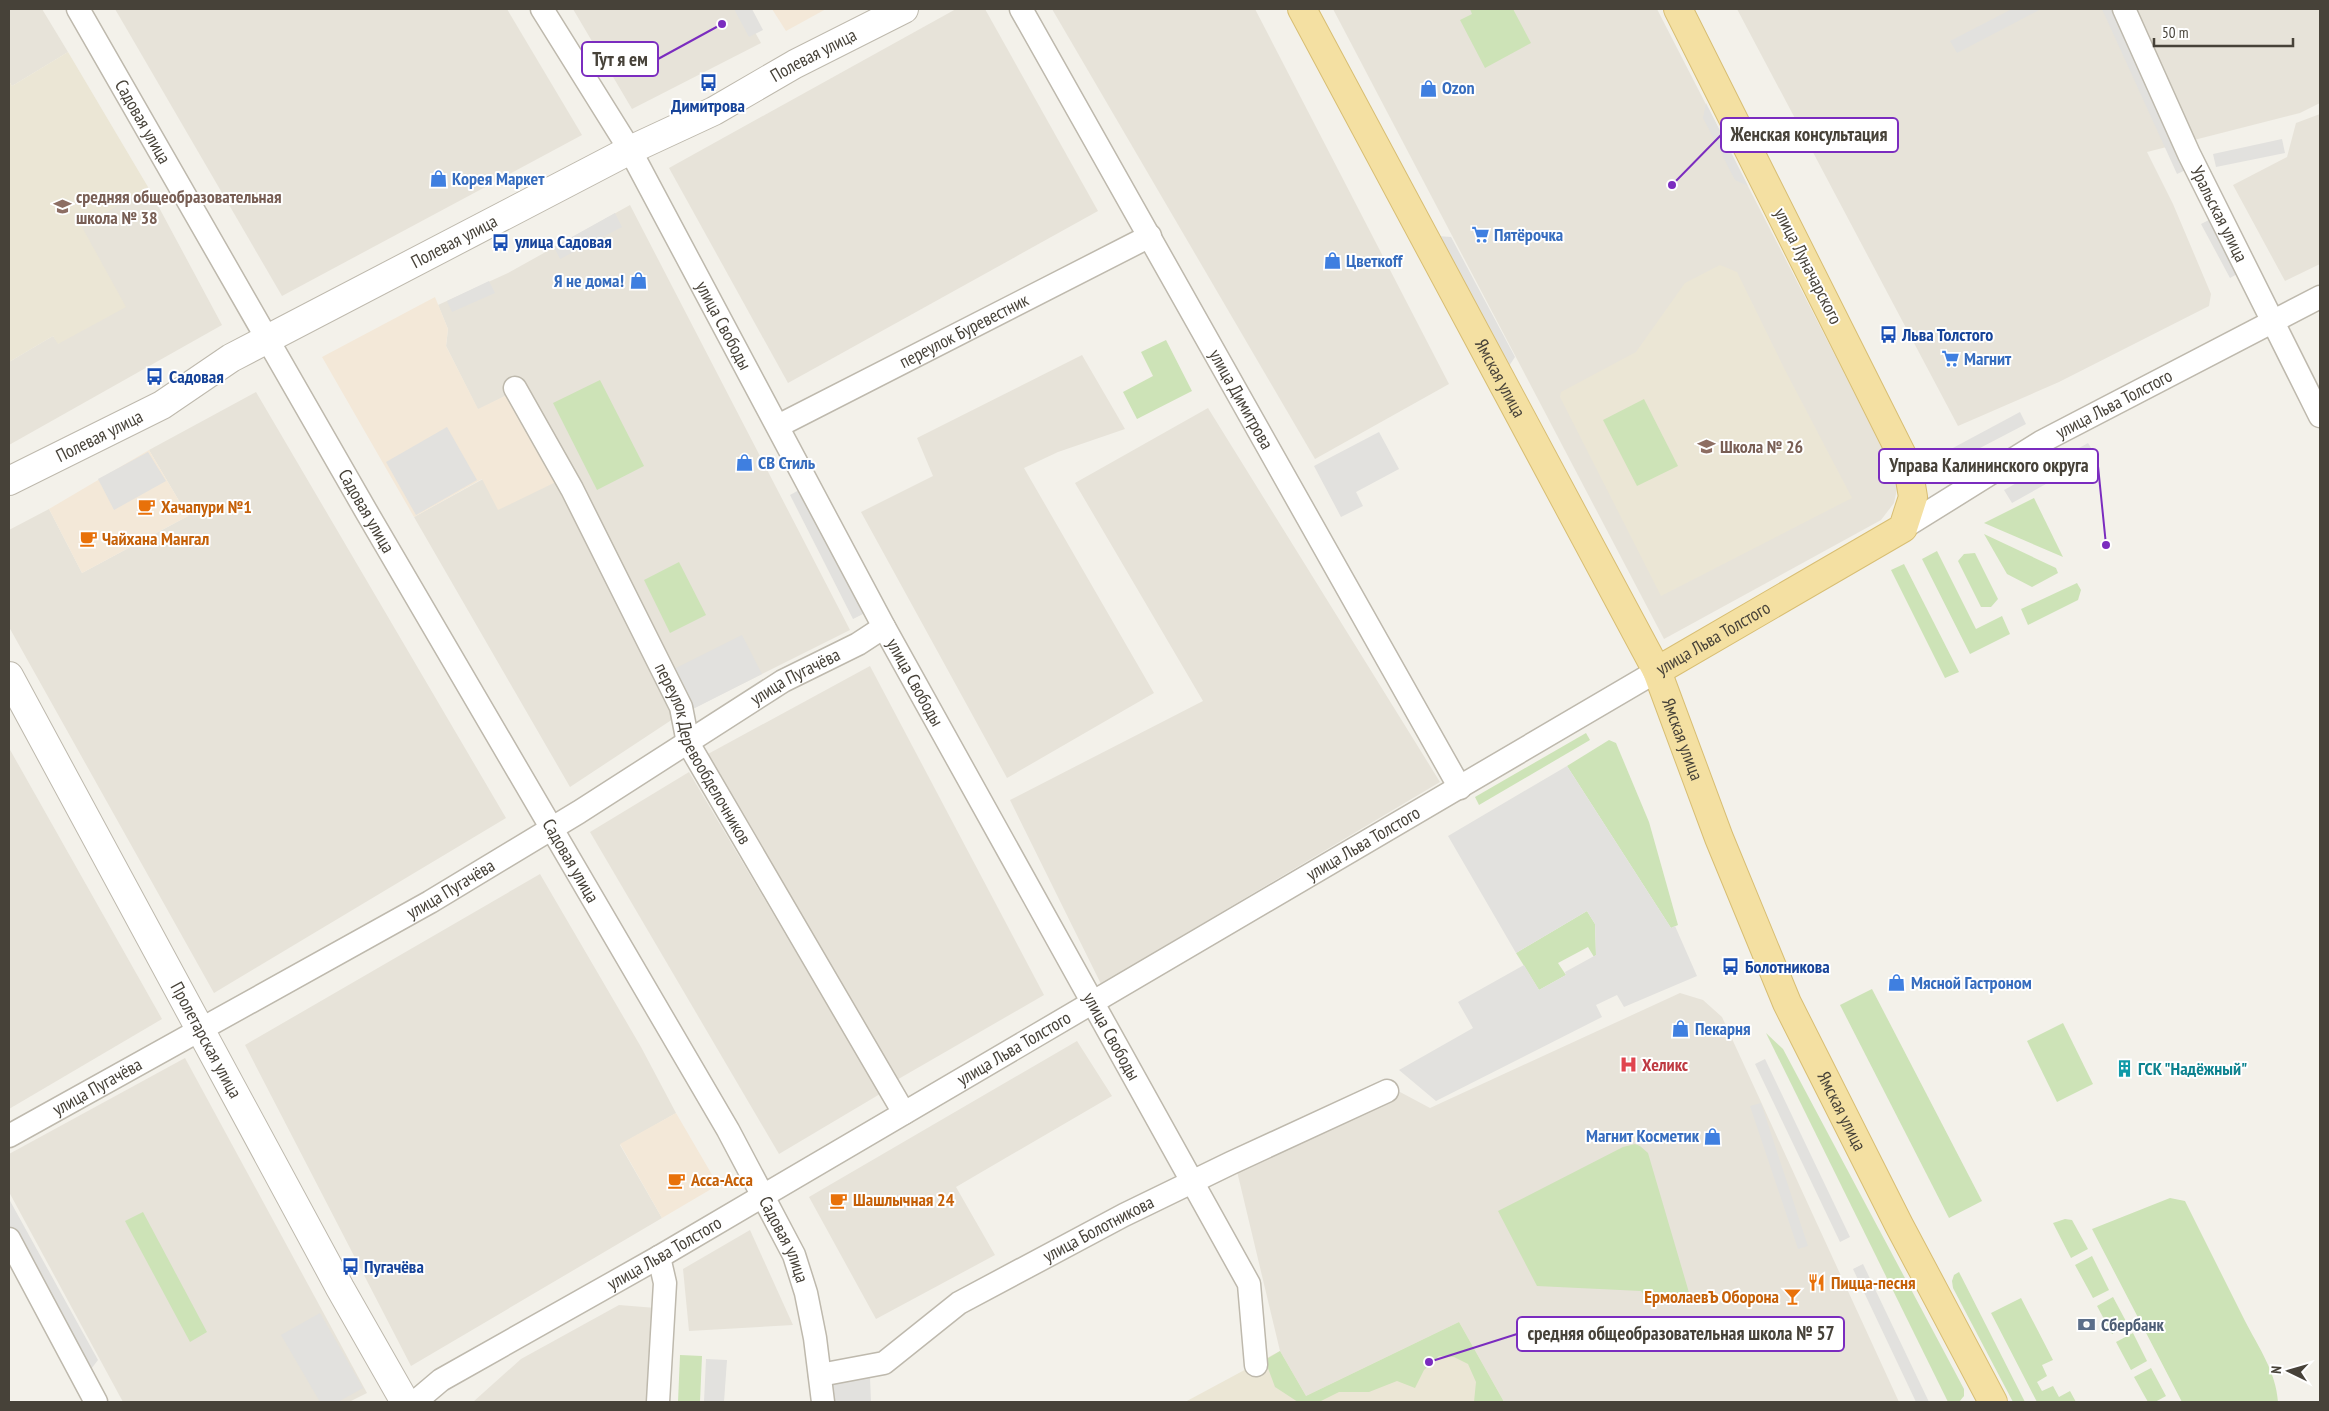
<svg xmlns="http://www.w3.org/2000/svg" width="2329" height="1411" font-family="'PT Sans Narrow',sans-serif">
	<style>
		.residential { fill: #e7e3d9 }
		.commercial { fill: #f3e8d8 }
		.education { fill: #ebe6d5 }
		.green { fill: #cde3b7 }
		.parking { fill: #e2e1de }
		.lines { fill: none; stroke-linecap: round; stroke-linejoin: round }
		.minor-casing { stroke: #beb9ad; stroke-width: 25 }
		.tertiary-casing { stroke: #beb9ad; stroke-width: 30 }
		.primary-casing { stroke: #d8be73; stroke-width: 30 }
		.minor { stroke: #fff; stroke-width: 22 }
		.tertiary { stroke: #fff; stroke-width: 28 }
		.primary { stroke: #f4e0a2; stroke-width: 28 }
		.labels { text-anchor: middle; stroke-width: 4; stroke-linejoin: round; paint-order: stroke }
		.street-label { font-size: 18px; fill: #474239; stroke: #fff }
		.shop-label { font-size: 18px; font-weight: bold; fill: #366cbe; stroke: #fff; text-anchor: start }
		.transit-label { font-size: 18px; font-weight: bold; fill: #164399; stroke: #fff; text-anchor: start }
		.education-label { font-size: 18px; font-weight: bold; fill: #785e54; stroke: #fff; text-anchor: start }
		.food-label { font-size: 18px; font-weight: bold; fill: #c56008; stroke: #fff; text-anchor: start }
		.health-label { font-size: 18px; font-weight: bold; fill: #be3a42; stroke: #fff; text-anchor: start }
		.culture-label { font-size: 18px; font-weight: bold; fill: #0d838f; stroke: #fff; text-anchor: start }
		.service-label { font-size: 18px; font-weight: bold; fill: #4e5e75; stroke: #fff; text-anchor: start }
		.leader { fill: none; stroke: #7b2cbf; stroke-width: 2 }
		.callout-dot { fill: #7b2cbf; stroke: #fff; stroke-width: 2 }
		.callout { fill: #fff; stroke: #7b2cbf; stroke-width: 2 }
		.callout-label { font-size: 19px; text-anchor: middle; font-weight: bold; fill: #474239 }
	</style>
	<rect width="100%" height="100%" fill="#f3f1ea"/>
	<g class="residential">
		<path d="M9 9H42L68 52 12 86 9 81Z"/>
		<path d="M115 9H507L582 135 282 296Z"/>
		<path d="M573 9H742L761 43 632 109Z"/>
		<path d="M956 9H985L1098 211 788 383 669 168Z"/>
		<path d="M1052 9H1255L1449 384 1315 459Z"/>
		<path d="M1333 9H1657L1899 480 1894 503 1881 520 1664 639Z"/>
		<path d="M1737 9H2320V103L2300 113 2147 152 2173 204 2211 294 2209 306 2059 382 1958 426Z"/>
		<path d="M2320 114V264L2285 281 2233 185 2287 157 2296 123Z"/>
		<path d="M148 187 222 325 9 445V362L53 336 59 344 82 226Z"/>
		<path d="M630 205 850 630 676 717 570 787 414 517 483 479 507 395 478 410 446 346 448 329 438 305 508 273Z"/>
		<path d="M1082 355 1125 429 1058 452 1024 468 1154 693 1007 778 861 512 933 476 917 438Z"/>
		<path d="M256 392 506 818 214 993 9 627V530L49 509 82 573 188 516 149 450Z"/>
		<path d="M1208 408 1440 782 1101 984 1010 800 1203 701 1075 483Z"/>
		<path d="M870 666 1044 995 895 1081 708 754Z"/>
		<path d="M9 748 162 1019 9 1109Z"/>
		<path d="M689 772 880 1094 779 1154 590 832Z"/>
		<path d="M540 874 641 1047 676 1113 620 1145 662 1218 411 1366 245 1045Z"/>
		<path d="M1680 993 1703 1000 1722 1017 1899 1402H1504L1459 1322 1306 1396 1280 1351 1236 1167 1400 1092 1430 1108Z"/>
		<path d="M1077 1041 1112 1096 956 1187 995 1255 876 1319 809 1197Z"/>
		<path d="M185 1058 367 1393 349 1402H123L9 1192V1154Z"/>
		<path d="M750 1230 793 1325 689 1331 683 1269Z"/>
		<path d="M619 1305 656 1308 650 1402H473L521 1359Z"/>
	</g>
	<g class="commercial">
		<path d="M772 9H826L786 31Z"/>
		<path d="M435 297 448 329 446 346 478 409 507 395 560 480 498 510 482 479 414 517 322 357Z"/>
		<path d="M149 450 188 516 82 573 49 509Z"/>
		<path d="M676 1113 718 1185 662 1218 620 1144Z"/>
	</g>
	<g class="education">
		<path d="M68 52 148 187 82 227 126 307 58 344 53 336 9 362V81L12 86Z"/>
		<path d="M1720 265 1737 272 1784 368 1852 498 1661 596 1560 397 1561 392 1636 352 1685 283Z"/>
		<path d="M1459 1322 1504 1402H1185L1280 1351 1306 1396Z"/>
	</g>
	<g class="green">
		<path d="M1470 9H1513L1531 43 1485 68 1460 20 1472 14Z"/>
		<path d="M1166 340 1192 391 1137 419 1123 392 1153 376 1141 352Z"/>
		<path d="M600 380 644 466 597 490 553 403Z"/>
		<path d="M1644 399 1678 466 1637 486 1603 420Z"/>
		<path d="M2034 498 2063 557 1984 523Z"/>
		<path d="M1984 534 2056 568 2058 573 2032 587 2007 574Z"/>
		<path d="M1937 551 1976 629 2002 616 2010 634 1970 654 1922 559Z"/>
		<path d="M1975 553 1998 599 1991 607H1981L1958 561 1964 554Z"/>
		<path d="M679 562 706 615 670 633 644 580Z"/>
		<path d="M1904 564 1959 672 1945 678 1891 570Z"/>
		<path d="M2077 583 2081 590 2078 600 2028 625 2021 609Z"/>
		<path d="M1586 733 1590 740 1479 805 1475 797Z"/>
		<path d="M1609 740 1616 743 1649 822 1678 925 1671 928 1567 766Z"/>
		<path d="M1587 911 1595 924 1596 955 1594 957 1588 947 1558 963 1566 975 1539 990 1516 953Z"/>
		<path d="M1872 989 1982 1201 1949 1218 1840 1005Z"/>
		<path d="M2063 1023 2093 1084 2057 1102 2027 1041Z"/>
		<path d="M1766 1033 1783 1049 1964 1389V1396L1959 1402H1948Z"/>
		<path d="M1635 1144 1640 1146 1648 1153 1690 1296 1658 1294 1657 1300H1647L1641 1291 1537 1286 1498 1211 1623 1147Z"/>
		<path d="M2170 1198 2185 1201C2205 1241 2225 1281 2245 1321 2259 1348 2276 1372 2278 1402H2182L2092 1229Z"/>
		<path d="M143 1212 207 1332 190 1342 125 1221Z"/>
		<path d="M2065 1219 2072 1220 2088 1249 2071 1258 2053 1223Z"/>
		<path d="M2092 1256 2109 1290 2093 1298 2075 1265Z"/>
		<path d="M1959 1272 2025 1402H2013L1953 1288 1952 1281 1954 1275Z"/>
		<path d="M2113 1297 2128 1325 2112 1334 2097 1306Z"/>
		<path d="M2021 1298 2053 1360 2042 1365 2047 1376 2037 1382 2042 1391 2053 1386 2059 1397 2070 1391 2076 1402H2037L1991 1313Z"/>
		<path d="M1459 1322 1504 1402H1474L1476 1382 1468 1364 1454 1357 1439 1356 1424 1370 1415 1388 1397 1381 1369 1392H1339L1319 1402H1298L1275 1387 1265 1360 1280 1351 1306 1396Z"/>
		<path d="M2133 1333 2147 1361 2131 1370 2116 1342Z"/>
		<path d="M680 1355 702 1356 700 1402H678Z"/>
		<path d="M2151 1368 2166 1396 2155 1402H2148L2134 1377Z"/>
	</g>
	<g class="parking">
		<path d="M734 9H752L763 30 749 37Z"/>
		<path d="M2012 9H2041L1957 53 1950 41Z"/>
		<path d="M2102 9H2116L2188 169 2177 174Z"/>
		<path d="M1706 103 1748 186 1735 180 1703 118Z"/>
		<path d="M2282 139 2285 153 2216 167 2213 154Z"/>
		<path d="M615 213 622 227 560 259 554 247Z"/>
		<path d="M2213 218 2241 272 2230 278 2201 224Z"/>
		<path d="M1438 236 1451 237 1515 357 1509 366Z"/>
		<path d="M489 281 495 293 452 312 447 301Z"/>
		<path d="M2020 412 2026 424 1957 460 1951 449Z"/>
		<path d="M447 427 477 480 416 515 386 462Z"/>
		<path d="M1379 432 1399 469 1356 492 1363 506 1341 517 1314 466Z"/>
		<path d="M2088 443 2096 456 2012 503 2004 490Z"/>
		<path d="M148 452 166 481 114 510 98 479Z"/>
		<path d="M801 489 865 613 853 619 790 495Z"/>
		<path d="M742 635 762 674 691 710 672 670Z"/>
		<path d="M1567 766 1671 928 1675 926 1697 976 1624 1007 1617 995 1596 1005 1602 1017 1436 1101 1399 1070 1473 1028 1458 1002 1524 965 1539 990 1566 975 1565 972 1596 955 1595 924 1587 911 1516 953 1448 836Z"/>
		<path d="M1765 1059 1850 1237 1840 1242 1755 1064Z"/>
		<path d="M1761 1103 1808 1246 1798 1249 1750 1106Z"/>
		<path d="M9 1199 98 1360 88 1373 9 1231Z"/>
		<path d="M1863 1264 1929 1402H1916L1853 1269Z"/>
		<path d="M320 1313 363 1388 338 1402H320L281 1335Z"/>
		<path d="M706 1359 727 1360 724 1402H704Z"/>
		<path d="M870 1377 871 1402H832L830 1380Z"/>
	</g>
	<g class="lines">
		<defs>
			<g id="minor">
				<path id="s1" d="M78 9 366 511 728 1130 794 1255 806 1293 815 1338 823 1402"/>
				<path id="s2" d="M542 9 630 150 884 627 1249 1284 1256 1365"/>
				<path id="s3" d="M1021 9 1460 788"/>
				<path id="s4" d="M2124 9 2189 154 2320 416"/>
				<path id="s5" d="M515 388 572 489 681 707 688 743 904 1113"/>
				<path id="s6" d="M778 426 1150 236"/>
				<path id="s7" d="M1903 528 2041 442 2320 297"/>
				<path id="s8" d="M9 1136 430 902 579 812 783 681 858 644 884 627"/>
				<path d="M9 1239 96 1402"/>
				<path id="s9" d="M820 1375 884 1363 959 1303 1124 1215 1231 1163 1387 1091"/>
				<path id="s10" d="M415 1402 441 1380 659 1257 1657 671"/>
				<path d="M658 1402 665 1283 659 1257"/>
			</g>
			<g id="tertiary">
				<path id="s11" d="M9 481 162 405 231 358 630 150 714 111 795 64 904 9"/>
				<path id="s12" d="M9 676 340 1288 405 1402"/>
			</g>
			<g id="primary">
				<path id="s13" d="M1302 9 1657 671 1719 838 1787 1003 1899 1225 1993 1402"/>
				<path id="s14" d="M1657 671 1903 528 1913 497 1908 467 1678 9"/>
			</g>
		</defs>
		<use href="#minor" class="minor-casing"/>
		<use href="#tertiary" class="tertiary-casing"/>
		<use href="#primary" class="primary-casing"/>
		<use href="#minor" class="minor"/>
		<use href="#tertiary" class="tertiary"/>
		<use href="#primary" class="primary"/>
	</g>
	<defs>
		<symbol id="bus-bare" viewBox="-9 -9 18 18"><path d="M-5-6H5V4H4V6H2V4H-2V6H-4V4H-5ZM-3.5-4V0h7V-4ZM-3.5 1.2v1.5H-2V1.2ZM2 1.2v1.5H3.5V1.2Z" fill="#1a4fb4" stroke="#fff" stroke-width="2.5" paint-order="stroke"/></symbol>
		<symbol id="shop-bare" viewBox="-9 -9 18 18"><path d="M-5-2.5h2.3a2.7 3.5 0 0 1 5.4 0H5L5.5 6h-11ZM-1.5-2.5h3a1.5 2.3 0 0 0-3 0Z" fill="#3f7fe0" stroke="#fff" stroke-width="2.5" paint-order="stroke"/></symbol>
		<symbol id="school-bare" viewBox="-9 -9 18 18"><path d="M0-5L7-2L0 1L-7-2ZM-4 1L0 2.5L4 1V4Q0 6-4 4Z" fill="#8d6e63" stroke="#fff" stroke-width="2.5" paint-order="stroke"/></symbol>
		<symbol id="supermarket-bare" viewBox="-9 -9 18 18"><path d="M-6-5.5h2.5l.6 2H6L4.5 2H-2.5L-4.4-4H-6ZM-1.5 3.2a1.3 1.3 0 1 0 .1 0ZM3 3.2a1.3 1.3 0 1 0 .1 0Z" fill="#3f7fe0" stroke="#fff" stroke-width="2.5" paint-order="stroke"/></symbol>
		<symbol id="cafe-bare" viewBox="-9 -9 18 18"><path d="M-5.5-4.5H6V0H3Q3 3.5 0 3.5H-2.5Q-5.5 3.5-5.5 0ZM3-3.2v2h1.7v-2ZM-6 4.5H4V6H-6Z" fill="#e8710a" stroke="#fff" stroke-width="2.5" paint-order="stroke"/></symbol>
		<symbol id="hospital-bare" viewBox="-9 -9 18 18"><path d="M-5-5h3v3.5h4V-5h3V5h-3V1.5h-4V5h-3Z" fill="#e0444e" stroke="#fff" stroke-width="2.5" paint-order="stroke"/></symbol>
		<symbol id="building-bare" viewBox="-9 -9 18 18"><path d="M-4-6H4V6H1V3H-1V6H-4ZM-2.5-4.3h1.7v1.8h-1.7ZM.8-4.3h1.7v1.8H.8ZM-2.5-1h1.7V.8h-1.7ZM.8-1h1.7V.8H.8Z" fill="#0f9aa8" stroke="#fff" stroke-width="2.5" paint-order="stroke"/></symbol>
		<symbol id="restaurant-bare" viewBox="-9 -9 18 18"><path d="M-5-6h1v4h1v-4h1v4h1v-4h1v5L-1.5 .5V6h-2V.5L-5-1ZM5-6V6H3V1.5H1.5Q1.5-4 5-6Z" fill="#e8710a" stroke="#fff" stroke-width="2.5" paint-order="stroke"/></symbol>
		<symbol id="bar-bare" viewBox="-9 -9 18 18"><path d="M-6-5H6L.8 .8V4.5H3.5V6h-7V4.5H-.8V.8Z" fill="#e8710a" stroke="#fff" stroke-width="2.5" paint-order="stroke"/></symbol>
		<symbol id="bank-bare" viewBox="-9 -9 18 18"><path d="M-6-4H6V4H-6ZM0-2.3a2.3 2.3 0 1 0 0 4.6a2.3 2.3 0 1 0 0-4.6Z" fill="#5c6f8a" stroke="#fff" stroke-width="2.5" paint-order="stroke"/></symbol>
	</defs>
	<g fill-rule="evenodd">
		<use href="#bus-bare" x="696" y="70" width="25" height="25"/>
		<use href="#shop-bare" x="1416" y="76" width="25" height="25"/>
		<use href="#shop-bare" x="426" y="166" width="25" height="25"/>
		<use href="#school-bare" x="50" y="194" width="25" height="25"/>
		<use href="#supermarket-bare" x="1468" y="222" width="25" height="25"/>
		<use href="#bus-bare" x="488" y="230" width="25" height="25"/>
		<use href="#shop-bare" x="1320" y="248" width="25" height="25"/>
		<use href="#shop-bare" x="626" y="268" width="25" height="25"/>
		<use href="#bus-bare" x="1876" y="322" width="25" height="25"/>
		<use href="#supermarket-bare" x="1938" y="346" width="25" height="25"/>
		<use href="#bus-bare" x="142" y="364" width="25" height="25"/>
		<use href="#school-bare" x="1694" y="434" width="25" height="25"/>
		<use href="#shop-bare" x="732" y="450" width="25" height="25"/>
		<use href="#cafe-bare" x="134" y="494" width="25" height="25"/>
		<use href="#cafe-bare" x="76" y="526" width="25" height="25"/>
		<use href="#bus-bare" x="1718" y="954" width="25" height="25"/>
		<use href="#shop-bare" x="1884" y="970" width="25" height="25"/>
		<use href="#shop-bare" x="1668" y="1016" width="25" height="25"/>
		<use href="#hospital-bare" x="1616" y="1052" width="25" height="25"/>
		<use href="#building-bare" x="2112" y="1056" width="25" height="25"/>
		<use href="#shop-bare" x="1700" y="1124" width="25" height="25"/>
		<use href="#cafe-bare" x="664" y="1168" width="25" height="25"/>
		<use href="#cafe-bare" x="826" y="1188" width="25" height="25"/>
		<use href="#bus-bare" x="338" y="1254" width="25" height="25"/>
		<use href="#restaurant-bare" x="1804" y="1270" width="25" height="25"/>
		<use href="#bar-bare" x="1780" y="1284" width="25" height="25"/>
		<use href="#bank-bare" x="2074" y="1312" width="25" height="25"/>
	</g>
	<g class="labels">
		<g class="street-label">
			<text dy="6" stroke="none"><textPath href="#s11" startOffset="911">Полевая улица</textPath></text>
			<text dy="6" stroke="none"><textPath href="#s1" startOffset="130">Садовая улица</textPath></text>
			<text dy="6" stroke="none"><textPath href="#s4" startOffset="226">Уральская улица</textPath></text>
			<text dy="6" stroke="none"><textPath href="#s11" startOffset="506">Полевая улица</textPath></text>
			<text transform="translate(1808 266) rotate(63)" y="6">улица Луначарского</text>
			<text dy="6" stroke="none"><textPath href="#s2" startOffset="365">улица Свободы</textPath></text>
			<text dy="6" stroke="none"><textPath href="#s6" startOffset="209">переулок Буревестник</textPath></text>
			<text dy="6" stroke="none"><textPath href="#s13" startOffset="419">Ямская улица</textPath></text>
			<text dy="6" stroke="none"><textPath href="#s3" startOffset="448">улица Димитрова</textPath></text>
			<text dy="6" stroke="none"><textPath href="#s7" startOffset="245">улица Льва Толстого</textPath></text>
			<text dy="6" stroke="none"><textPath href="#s11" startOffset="101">Полевая улица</textPath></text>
			<text dy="6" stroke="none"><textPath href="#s1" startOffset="579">Садовая улица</textPath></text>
			<text dy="6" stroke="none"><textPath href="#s14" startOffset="65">улица Льва Толстого</textPath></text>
			<text dy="6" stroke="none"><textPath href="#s8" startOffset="911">улица Пугачёва</textPath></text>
			<text dy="6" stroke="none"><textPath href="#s2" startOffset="770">улица Свободы</textPath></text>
			<text dy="6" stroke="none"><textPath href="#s13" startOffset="824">Ямская улица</textPath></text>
			<text dy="6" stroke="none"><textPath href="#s5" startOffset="412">переулок Деревообделочников</textPath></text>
			<text dy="6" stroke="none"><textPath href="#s10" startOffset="1101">улица Льва Толстого</textPath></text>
			<text dy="6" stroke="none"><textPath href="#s1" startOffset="984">Садовая улица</textPath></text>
			<text dy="6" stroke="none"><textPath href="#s8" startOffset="506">улица Пугачёва</textPath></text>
			<text dy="6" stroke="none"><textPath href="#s2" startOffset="1175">улица Свободы</textPath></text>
			<text dy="6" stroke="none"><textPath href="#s12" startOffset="414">Пролетарская улица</textPath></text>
			<text dy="6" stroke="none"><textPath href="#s10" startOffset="696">улица Льва Толстого</textPath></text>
			<text dy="6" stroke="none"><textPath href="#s8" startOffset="101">улица Пугачёва</textPath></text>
			<text dy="6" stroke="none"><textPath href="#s13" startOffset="1229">Ямская улица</textPath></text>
			<text dy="6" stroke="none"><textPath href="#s9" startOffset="319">улица Болотникова</textPath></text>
			<text dy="6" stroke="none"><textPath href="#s1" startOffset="1419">Садовая улица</textPath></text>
			<text dy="6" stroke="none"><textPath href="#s10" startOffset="291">улица Льва Толстого</textPath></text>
		</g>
		<g class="shop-label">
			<text x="1442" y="94">Ozon</text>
			<text x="452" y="185">Корея Маркет</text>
			<text x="1494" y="241">Пятёрочка</text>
			<text x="1346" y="267">Цветкоff</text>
			<text x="624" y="287" text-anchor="end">Я не дома!</text>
			<text x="1964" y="365">Магнит</text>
			<text x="758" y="469">СВ Стиль</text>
			<text x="1911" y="989">Мясной Гастроном</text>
			<text x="1695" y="1035">Пекарня</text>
			<text x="1699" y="1142" text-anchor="end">Магнит Косметик</text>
		</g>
		<g class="transit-label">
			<text x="708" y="112" text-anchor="middle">Димитрова</text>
			<text x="515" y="248">улица Садовая</text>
			<text x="1902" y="341">Льва Толстого</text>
			<text x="169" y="383">Садовая</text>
			<text x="1745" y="973">Болотникова</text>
			<text x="364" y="1273">Пугачёва</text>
		</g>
		<g class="education-label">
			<text x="76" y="203">средняя общеобразовательная<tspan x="76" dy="21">школа № 38</tspan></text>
			<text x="1720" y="453">Школа № 26</text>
		</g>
		<g class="food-label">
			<text x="161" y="513">Хачапури №1</text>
			<text x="102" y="545">Чайхана Мангал</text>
			<text x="691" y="1186">Асса-Асса</text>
			<text x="853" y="1206">Шашлычная 24</text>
			<text x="1831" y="1289">Пицца-песня</text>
			<text x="1779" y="1303" text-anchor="end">ЕрмолаевЪ Оборона</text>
		</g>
		<g class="health-label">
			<text x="1642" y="1071">Хеликс</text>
		</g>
		<g class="culture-label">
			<text x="2138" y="1075">ГСК "Надёжный"</text>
		</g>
		<g class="service-label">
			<text x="2101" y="1331">Сбербанк</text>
		</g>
	</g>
	<path class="leader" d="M722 24L658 59M1672 185L1721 135M2106 545L2098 466M1429 1362L1517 1334"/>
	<g class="callout-dot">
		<circle cx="722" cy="24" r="5"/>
		<circle cx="1672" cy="185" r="5"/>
		<circle cx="2106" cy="545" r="5"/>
		<circle cx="1429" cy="1362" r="5"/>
	</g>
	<g class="callout">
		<rect x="582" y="42" width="76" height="34" rx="5"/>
		<rect x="1721" y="118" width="177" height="34" rx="5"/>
		<rect x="1879" y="449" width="219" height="34" rx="5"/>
		<rect x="1517" y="1317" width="327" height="34" rx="5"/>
	</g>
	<g class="callout-label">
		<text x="620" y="66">Тут я ем</text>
		<text x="1809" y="141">Женская консультация</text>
		<text x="1989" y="472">Управа Калининского округа</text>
		<text x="1681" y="1340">средняя общеобразовательная школа № 57</text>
	</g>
	<rect width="2329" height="1411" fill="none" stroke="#474239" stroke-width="20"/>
	<g transform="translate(2289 1371) rotate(275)" stroke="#ffffff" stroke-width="4" paint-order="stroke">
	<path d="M0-4L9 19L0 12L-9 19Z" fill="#474239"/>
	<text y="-8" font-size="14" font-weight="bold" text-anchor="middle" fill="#474239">N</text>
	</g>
	<path d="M2154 38v8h139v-8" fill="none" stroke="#474239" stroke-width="2.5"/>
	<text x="2162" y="38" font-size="15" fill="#474239" stroke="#ffffff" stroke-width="4" paint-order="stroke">50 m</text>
</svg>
